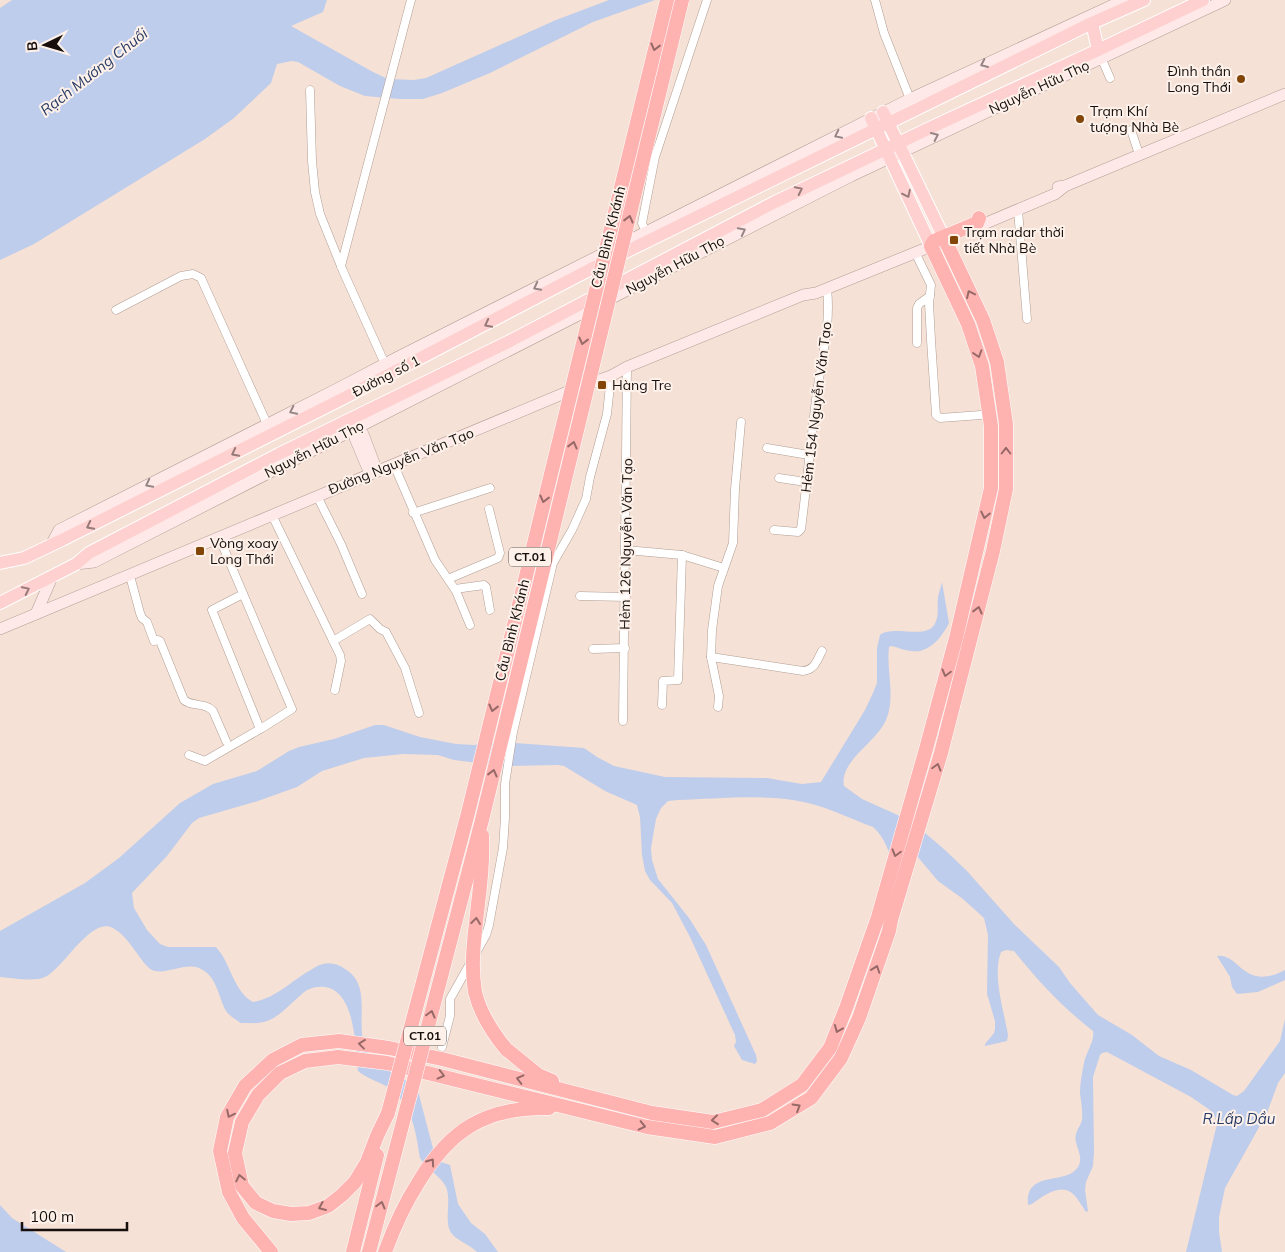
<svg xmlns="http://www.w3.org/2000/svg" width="1285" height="1252" font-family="Mulish,sans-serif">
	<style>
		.water { fill: #becdeb }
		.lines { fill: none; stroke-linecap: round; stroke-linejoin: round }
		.street-casing { stroke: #b19e93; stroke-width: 9 }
		.secondary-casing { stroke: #b19e93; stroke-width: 12 }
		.primary-casing { stroke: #fff; stroke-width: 14 }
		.highway-casing { stroke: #fff; stroke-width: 15 }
		.street { stroke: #fff; stroke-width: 8 }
		.secondary { stroke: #ffe8e8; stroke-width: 11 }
		.primary { stroke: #fed1d0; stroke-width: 12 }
		.highway { stroke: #feb3b1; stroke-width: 14 }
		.highway-bridge-casing { stroke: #fff; stroke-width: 15; stroke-linecap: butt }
		.highway-bridge { stroke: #feb3b1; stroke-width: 14 }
		.oneway { stroke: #966967 }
		.oneway2 { stroke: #968685 }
		.oneway3 { stroke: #967a78 }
		.poi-dot { fill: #834505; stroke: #fdf1ea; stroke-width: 2 }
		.labels { text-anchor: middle; stroke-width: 4; stroke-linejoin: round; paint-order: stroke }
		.shield { fill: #fdf1ea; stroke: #5b534f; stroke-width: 1 }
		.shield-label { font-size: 12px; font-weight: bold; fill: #160f0c }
		.poi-label { font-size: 14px; fill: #160f0c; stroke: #fdf1ea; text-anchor: start }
		.street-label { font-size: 14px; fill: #160f0c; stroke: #fdf1ea }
		.water-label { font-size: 15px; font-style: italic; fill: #293c65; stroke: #fdf1ea }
	</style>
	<rect width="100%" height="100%" fill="#f6e1d6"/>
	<g class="water">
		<path d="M12 0H327L323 12 291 26 373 72 388 79 414 80 426 78 556 20 609 0H655L593 22 490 73 442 93 423 99H400L365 96 340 86 298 62 292 61 277 64 271 83 234 118 205 139 34 244 0 260V8Z"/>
		<path d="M942 582 949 623C942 637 929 654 911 651 905 651 898 647 891 646L889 647C886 671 896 697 886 720 877 742 839 761 844 786L862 799 911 821 945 850 967 871 1014 924 1059 967 1070 983 1098 1015 1132 1035 1159 1056 1191 1070 1233 1095 1237 1096 1244 1091 1280 1041 1285 1019V1073L1278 1083 1267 1113 1225 1188 1219 1217V1232L1222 1252H1186L1217 1124 1215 1117 1210 1110 1191 1097 1107 1052 1102 1053 1100 1055 1093 1077 1094 1152 1093 1166 1086 1182 1085 1190 1088 1211 1086 1212C1082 1206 1077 1197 1072 1193 1059 1183 1042 1197 1032 1204L1028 1205C1025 1169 1066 1186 1078 1167 1085 1156 1073 1145 1076 1134 1077 1129 1081 1125 1082 1120 1083 1111 1081 1102 1080 1093 1080 1083 1082 1073 1084 1063 1086 1052 1095 1041 1093 1031 1061 1006 1039 982 1014 951L1006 950 1001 952C992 975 1004 1011 1008 1035L1007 1041 985 1046V1044L994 1033 995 1029V1021L987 994 988 935 984 918 963 899 938 881 906 843 902 850 907 885 906 894 900 914C893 885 897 849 873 827 851 819 830 808 808 803 769 793 718 799 678 800L668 801 661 808 656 819 651 848 652 860 658 879 689 918 706 945 756 1055 757 1061 755 1064 742 1060 734 1046 736 1042 735 1035 690 937 672 903 650 880 645 871 642 855 640 817 637 805 605 791 564 766 558 765 503 766 454 760 438 755 403 754 364 758 322 771 297 787 258 801 199 818 192 823 167 856 132 893 134 908 147 930 160 944 168 947H216C231 963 233 991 253 1002 276 998 290 982 309 971 314 968 318 965 323 964 331 962 338 964 345 969 373 986 355 1021 365 1047 371 1062 406 1077 418 1091L435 1156 441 1162 450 1165 458 1204 471 1223 485 1234 498 1252H477C470 1245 458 1241 452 1234 443 1223 452 1201 446 1187 440 1175 427 1170 420 1158 415 1128 413 1105 386 1086 377 1081 366 1078 358 1071 355 1047 356 992 325 987 319 986 313 987 307 990 294 999 282 1016 267 1021 259 1024 250 1023 241 1023 236 1020 230 1016 226 1011 218 996 217 977 201 969 186 961 166 976 152 970 141 964 130 937 113 928 91 916 64 968 45 977 33 982 14 978 0 977V931L85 883 119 858 180 803 213 784 257 771 289 751 299 747 334 739 375 725H384L420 737 456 744 474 745 500 742 584 748 597 757 614 766 665 777 767 778 802 784 821 782 865 710 873 693 877 683V648L880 635C894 624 930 642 936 621 939 614 937 605 938 597 939 592 941 587 942 582Z"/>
		<path d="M1217 956C1240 953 1243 992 1285 970V980L1258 992 1237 994 1232 987 1230 977Z"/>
		<path d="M0 1205 12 1218 66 1252H0Z"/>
	</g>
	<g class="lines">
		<defs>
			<g id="street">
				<path d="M875 0 884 33 910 99"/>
				<path d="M1100 55 1110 78"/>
				<path d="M310 90 312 161 315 192 320 214 343 271 385 364"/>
				<path d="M1131 130 1139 154"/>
				<path d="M1018 210 1027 319"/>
				<path d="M646 232 642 223 655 157 707 0"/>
				<path d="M915 252 931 285 929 303 931 340 936 415 940 418 981 415"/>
				<path d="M341 266 411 0"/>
				<path d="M116 310 181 276 193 274 201 278 267 424"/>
				<path d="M917 343V308L919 304 930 296"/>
				<path d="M767 448 809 455"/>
				<path d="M394 465 435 560 456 591 470 625"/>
				<path d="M779 478 806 482"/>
				<path d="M317 496 341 544 362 594"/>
				<path d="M413 513 490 488"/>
				<path d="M272 515 340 655 341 661 335 690"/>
				<path d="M774 530 798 532 801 529C807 484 811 437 817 392 822 357 831 324 827 289"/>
				<path d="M626 550 682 555 724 568"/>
				<path d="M130 576 140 613 142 618 147 622 154 641 158 640 160 641 184 700C192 707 205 702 213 711L226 741"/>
				<path d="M448 579 498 558 500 553 489 509"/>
				<path d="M455 589 484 585 486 587 490 610"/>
				<path d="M243 594 212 610 260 729"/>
				<path d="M580 596 626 597"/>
				<path d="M333 641 370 619 380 629 386 632 405 668 419 713"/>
				<path d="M593 649 625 648"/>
				<path d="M711 657 803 671C815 670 817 660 822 651"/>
				<path d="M662 705 663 681 678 680 682 555"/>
				<path d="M718 707 719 696 711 657 712 630 718 586 733 543 735 489 741 422"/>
				<path d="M623 721 627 367"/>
				<path d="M189 755 205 761 262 728 292 709 219 537"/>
				<path d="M442 1047 450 1016V999L486 935 489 925 503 848 505 818V784L513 732 553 563 572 530 586 499 590 477 607 414 611 376"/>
			</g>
			<g id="secondary">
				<path d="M1058 187 1065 186 1285 94"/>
				<path d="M972 229 1055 194 1065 186"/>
				<path d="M352 422 355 428 363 434 377 471"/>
				<path d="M355 428V438L368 469"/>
				<path d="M51 545 59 530 337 389 396 358 910 99 1124 0"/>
				<path d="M76 564 94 562 851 176 1225 0"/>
				<path d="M36 614 52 577"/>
				<path d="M0 629 579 387 611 376 627 367 803 295 816 293 939 243"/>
			</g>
			<g id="primary">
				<path d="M1092 23 1098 50"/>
				<path d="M883 112 945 240"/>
				<path d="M871 118 931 246"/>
				<path d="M0 563 24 558 62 540 342 399 591 269 1092 23 1144 0"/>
				<path d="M0 603 76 564 89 553 279 454 510 341 775 202 934 126 1098 50 1203 0"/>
			</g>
			<g id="highway">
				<path d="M506 1049 538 1075 552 1081"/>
				<path d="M388 1113 377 1136 367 1162 355 1182 342 1195 328 1206 309 1213 291 1214 273 1211 256 1203 242 1186 235 1153 242 1122 258 1095 280 1073 305 1061 338 1057 387 1063 647 1127 715 1137 770 1123 811 1098 841 1058 859 1018 889 931 891 920 941 753 993 551 1006 489V424L997 362 983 320 945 240"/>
				<path d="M271 1252 243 1218 229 1192 220 1151 227 1117 245 1086 273 1060 302 1045 339 1041 389 1048 442 1059 652 1113 713 1122 762 1110 802 1085 830 1048 846 1008 878 917 926 749 956 638 991 488V426L982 366 968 324 931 246 934 241 977 223 979 218"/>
				<path d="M353 1252 377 1155"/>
				<path d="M385 1252C394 1227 404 1205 418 1183 450 1129 486 1107 549 1108"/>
			</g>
		</defs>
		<use href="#street" class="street-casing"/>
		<use href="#secondary" class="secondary-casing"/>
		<use href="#primary" class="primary-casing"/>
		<use href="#highway" class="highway-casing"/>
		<use href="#street" class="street"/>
		<use href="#secondary" class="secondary"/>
		<use href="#primary" class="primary"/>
		<use href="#highway" class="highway"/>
		<defs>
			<g id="highway-bridge">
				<path d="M482 836C483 859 481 881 478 904 475 934 470 962 475 992 480 1013 492 1032 506 1049"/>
				<path d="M388 1113 468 813 667 0"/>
				<path d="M369 1252 482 820 682 0"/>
			</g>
		</defs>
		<use href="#highway-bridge" class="highway-bridge-casing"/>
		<use href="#highway-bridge" class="highway-bridge"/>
	</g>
	<defs><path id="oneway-chevron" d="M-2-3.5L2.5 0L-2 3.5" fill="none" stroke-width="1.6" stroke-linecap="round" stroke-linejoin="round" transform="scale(1.25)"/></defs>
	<g class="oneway">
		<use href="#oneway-chevron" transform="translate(655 47) rotate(104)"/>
		<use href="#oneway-chevron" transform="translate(629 219) rotate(-76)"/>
		<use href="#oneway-chevron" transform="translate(970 294) rotate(-115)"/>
		<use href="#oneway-chevron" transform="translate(583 341) rotate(104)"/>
		<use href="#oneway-chevron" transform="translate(978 354) rotate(72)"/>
		<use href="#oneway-chevron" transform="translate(573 445) rotate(-76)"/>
		<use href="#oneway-chevron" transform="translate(1006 451) rotate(-90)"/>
		<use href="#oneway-chevron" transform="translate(544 499) rotate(104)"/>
		<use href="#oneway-chevron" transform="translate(985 515) rotate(102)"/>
		<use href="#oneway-chevron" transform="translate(978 610) rotate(-76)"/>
		<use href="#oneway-chevron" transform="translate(946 673) rotate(105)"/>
		<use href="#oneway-chevron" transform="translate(493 708) rotate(104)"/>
		<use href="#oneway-chevron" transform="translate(937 767) rotate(-74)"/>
		<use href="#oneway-chevron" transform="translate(493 773) rotate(-76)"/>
		<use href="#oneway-chevron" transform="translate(896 853) rotate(106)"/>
		<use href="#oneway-chevron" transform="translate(476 921) rotate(-83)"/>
		<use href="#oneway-chevron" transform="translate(876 969) rotate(-71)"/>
		<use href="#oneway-chevron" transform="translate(431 1014) rotate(-75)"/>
		<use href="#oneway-chevron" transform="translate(838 1029) rotate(112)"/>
		<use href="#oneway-chevron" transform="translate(362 1044) rotate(-173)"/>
		<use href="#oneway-chevron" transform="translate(441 1075) rotate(14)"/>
		<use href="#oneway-chevron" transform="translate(520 1079) rotate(-166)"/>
		<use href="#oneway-chevron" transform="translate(797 1107) rotate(-31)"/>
		<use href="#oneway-chevron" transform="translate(230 1114) rotate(116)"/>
		<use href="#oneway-chevron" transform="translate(715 1120) rotate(174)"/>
		<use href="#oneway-chevron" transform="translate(642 1126) rotate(13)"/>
		<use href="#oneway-chevron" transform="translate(431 1162) rotate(-55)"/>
		<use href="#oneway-chevron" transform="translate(240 1178) rotate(-102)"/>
		<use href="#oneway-chevron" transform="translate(381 1205) rotate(-75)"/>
		<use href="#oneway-chevron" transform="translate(322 1207) rotate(157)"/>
	</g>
	<g class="oneway2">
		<use href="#oneway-chevron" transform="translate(984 64) rotate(155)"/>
		<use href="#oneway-chevron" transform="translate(838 135) rotate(154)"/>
		<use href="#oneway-chevron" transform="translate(935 136) rotate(-25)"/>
		<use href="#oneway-chevron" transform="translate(742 231) rotate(-27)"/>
		<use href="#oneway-chevron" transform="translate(537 287) rotate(153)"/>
		<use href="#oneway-chevron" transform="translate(293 411) rotate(154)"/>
		<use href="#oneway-chevron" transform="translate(149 484) rotate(153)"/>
	</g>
	<g class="oneway3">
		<use href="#oneway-chevron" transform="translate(799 190) rotate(-26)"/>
		<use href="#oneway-chevron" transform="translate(907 194) rotate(64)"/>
		<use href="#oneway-chevron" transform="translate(488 324) rotate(153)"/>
		<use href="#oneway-chevron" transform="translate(235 453) rotate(153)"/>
		<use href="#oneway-chevron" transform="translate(90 526) rotate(153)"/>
		<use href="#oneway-chevron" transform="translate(26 590) rotate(-26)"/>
	</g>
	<g class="poi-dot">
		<circle cx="1241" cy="79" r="5"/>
		<circle cx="1080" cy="119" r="5"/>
		<rect x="949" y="235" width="10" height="10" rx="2.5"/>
		<rect x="597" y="380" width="10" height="10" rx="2.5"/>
		<rect x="195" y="546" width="10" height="10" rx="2.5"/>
	</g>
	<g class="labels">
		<g class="shield">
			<rect x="509" y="547.5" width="42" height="19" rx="4"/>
			<rect x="404" y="1026.5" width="42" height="19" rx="4"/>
		</g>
		<g class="shield-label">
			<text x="530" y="561">CT.01</text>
			<text x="425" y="1040">CT.01</text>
		</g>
		<g class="poi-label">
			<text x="1231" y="76" text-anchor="end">Đình thần<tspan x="1231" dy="16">Long Thới</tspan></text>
			<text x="1090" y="116">Trạm Khí<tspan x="1090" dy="16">tượng Nhà Bè</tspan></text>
			<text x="964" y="237">Trạm radar thời<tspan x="964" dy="16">tiết Nhà Bè</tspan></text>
			<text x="612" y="390">Hàng Tre</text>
			<text x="210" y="548">Vòng xoay<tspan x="210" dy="16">Long Thới</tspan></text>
		</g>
		<g class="street-label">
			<text transform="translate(1039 87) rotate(-25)" y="5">Nguyễn Hữu Thọ</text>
			<text transform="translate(608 237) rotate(-76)" y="5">Cầu Bình Khánh</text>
			<text transform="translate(675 265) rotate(-28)" y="5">Nguyễn Hữu Thọ</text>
			<text transform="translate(386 376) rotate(-27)" y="5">Đường số 1</text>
			<text transform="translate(816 407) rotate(-83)" y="5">Hẻm 154 Nguyễn Văn Tạo</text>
			<text transform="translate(314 449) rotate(-27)" y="5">Nguyễn Hữu Thọ</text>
			<text transform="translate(401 461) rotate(-22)" y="5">Đường Nguyễn Văn Tạo</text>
			<text transform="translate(626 544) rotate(-89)" y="5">Hẻm 126 Nguyễn Văn Tạo</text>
			<text transform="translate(512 630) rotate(-76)" y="5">Cầu Bình Khánh</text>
		</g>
		<g class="water-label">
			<text transform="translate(94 72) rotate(-38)" y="5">Rạch Mương Chuối</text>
			<text x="1239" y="1124">R.Lấp Dầu</text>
		</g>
	</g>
	<g transform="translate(45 45) rotate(265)" stroke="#fdf1ea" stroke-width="4" paint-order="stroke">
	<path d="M0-4L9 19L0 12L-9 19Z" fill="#160f0c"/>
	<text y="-8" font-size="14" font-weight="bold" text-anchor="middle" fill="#160f0c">B</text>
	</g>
	<path d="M22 1222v8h105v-8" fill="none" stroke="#160f0c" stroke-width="2.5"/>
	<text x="30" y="1222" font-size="15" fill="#160f0c" stroke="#fdf1ea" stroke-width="4" paint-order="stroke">100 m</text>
</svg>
